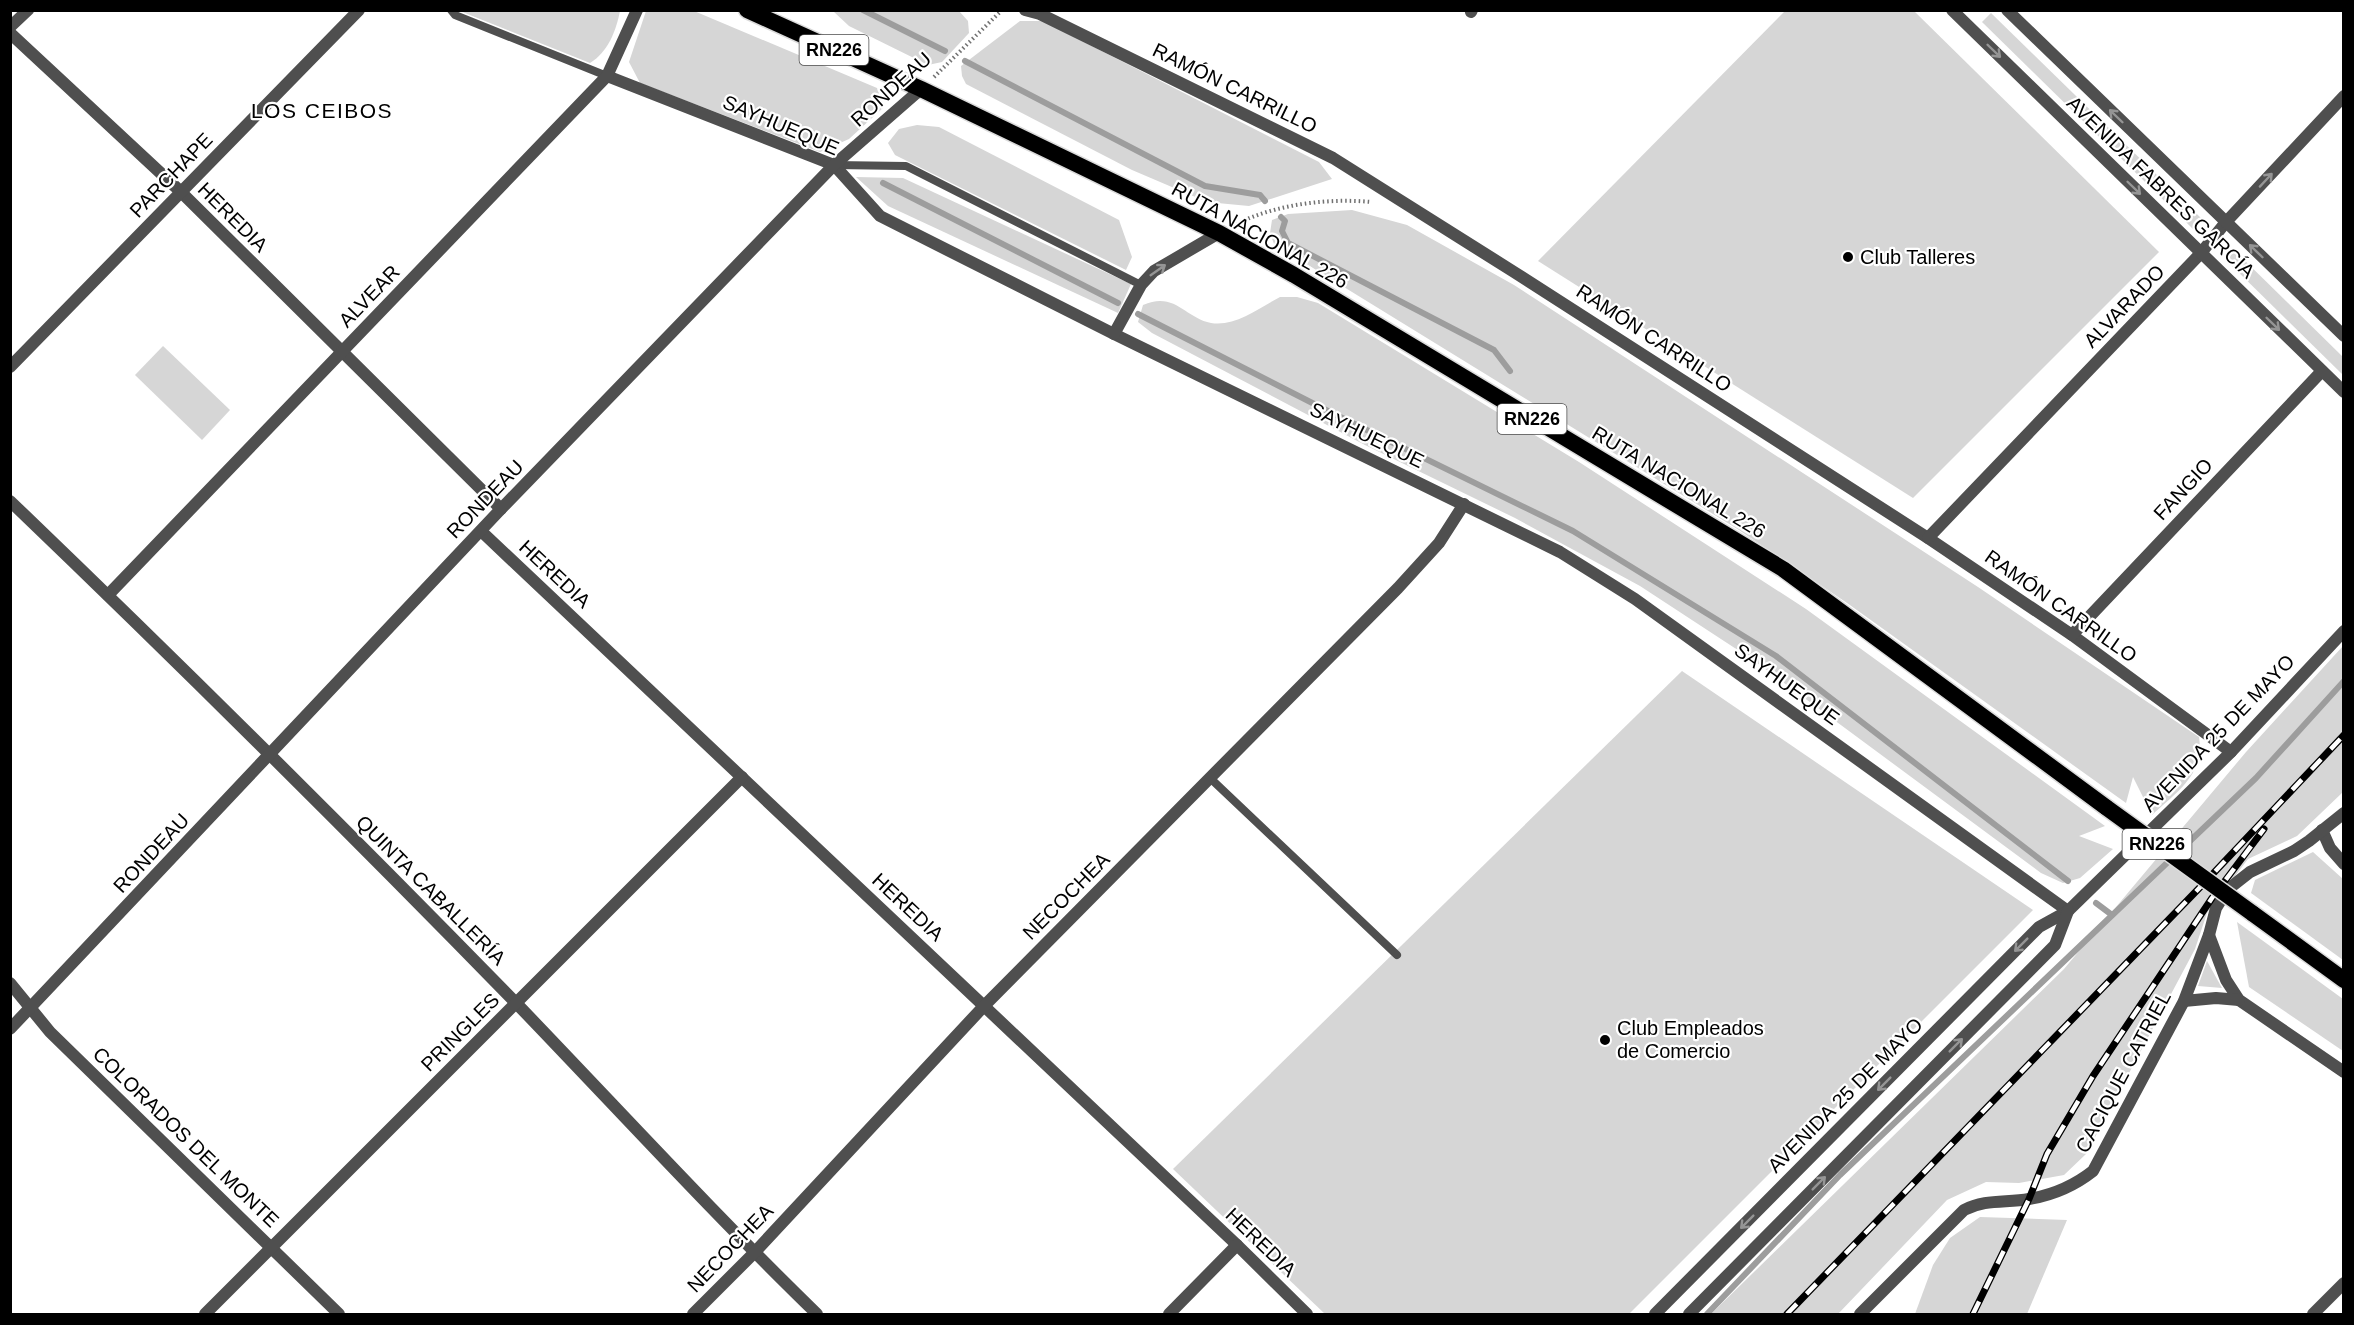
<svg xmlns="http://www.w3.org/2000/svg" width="2354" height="1325" font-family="Arial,sans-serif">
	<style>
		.green { fill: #d6d6d6 }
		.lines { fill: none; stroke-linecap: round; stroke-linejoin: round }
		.stream { stroke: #9d9d9d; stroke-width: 6 }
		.trunk-casing { stroke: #dbdbdb; stroke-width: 19 }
		.path { stroke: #717171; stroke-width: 4; stroke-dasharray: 1.5 3; stroke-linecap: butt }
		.service { stroke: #4f4f4f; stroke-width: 8 }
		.minor { stroke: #4f4f4f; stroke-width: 12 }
		.tertiary { stroke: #4f4f4f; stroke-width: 12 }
		.trunk { stroke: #000; stroke-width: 16 }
		.rail-casing { stroke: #000; stroke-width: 7 }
		.rail { stroke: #fff; stroke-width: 4.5; stroke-dasharray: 14; stroke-linecap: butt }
		.trunk-bridge-casing { stroke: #dbdbdb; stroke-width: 19; stroke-linecap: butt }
		.trunk-bridge { stroke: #000; stroke-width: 16 }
		.oneway { stroke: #959595 }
		.poi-dot { fill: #000; stroke: #fff; stroke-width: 2 }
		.labels { text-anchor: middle; stroke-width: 4.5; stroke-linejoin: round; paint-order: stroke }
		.shield { fill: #fff; stroke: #4c4c4c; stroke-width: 1.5 }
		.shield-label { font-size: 18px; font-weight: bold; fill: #000 }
		.street-label { font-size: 20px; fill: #000; stroke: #fff }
		.poi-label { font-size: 20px; fill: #000; stroke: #fff; text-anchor: start }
		.neighbourhood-label { font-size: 21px; letter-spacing: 1.5px; fill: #000; stroke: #fff }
	</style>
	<rect width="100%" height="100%" fill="#fff"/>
	<g class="green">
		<path d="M1786 10 1914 11 2159 252 1913 498 1538 261Z"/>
		<path d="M460 11H620C616 31 608 52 590 63Z"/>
		<path d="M646 11H694L877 88 884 107 849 139 820 152 640 83 629 62Z"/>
		<path d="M833 11H959L968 21 969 33 942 62 928 65 849 26Z"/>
		<path d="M1991 13 2203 220 2194 230 1982 22Z"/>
		<path d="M1020 21H1043L1319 162 1332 179 1249 206 1207 202 1132 170 966 84 962 76 961 66Z"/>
		<path d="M917 125 939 127 1119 220 1132 257 1126 270 895 155 888 143 899 129Z"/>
		<path d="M856 177 903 178 1131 284 1118 313 888 206Z"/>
		<path d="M1352 210 1407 225 1514 285 1978 587 2199 737C2205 774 2177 792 2152 815L2133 777 2126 803 1847 603 1739 530 1274 244 1270 233 1272 220 1288 214Z"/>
		<path d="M2234 250 2343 357V375L2225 259Z"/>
		<path d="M1280 297H1297L1318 303 1579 462 1806 609 2105 826 2079 836 2113 849 2080 878 2063 883 2041 873 1753 660 1640 586 1515 518 1365 445 1152 333 1138 322 1143 305C1175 291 1185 318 1211 323 1235 327 1259 308 1280 297Z"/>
		<path d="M163 346 230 410 202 440 135 375Z"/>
		<path d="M2343 646V792L2297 836 2248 859 2207 913 2195 949 2086 1154 2064 1175 2019 1183 1986 1182 1947 1200 1838 1314H1711L2064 969 2246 752Z"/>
		<path d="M1682 671 2033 910 1629 1314H1325L1173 1169Z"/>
		<path d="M2313 852 2343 879V960L2251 893 2255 880Z"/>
		<path d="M2237 922 2343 999V1051L2249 987Z"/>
		<path d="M2207 961 2222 988 2198 986Z"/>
		<path d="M1980 1217 2067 1220 2027 1314H1915L1933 1265 1950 1238Z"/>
	</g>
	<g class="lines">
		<g class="stream">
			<path d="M863 10 945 51"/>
			<path d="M965 61 1205 186 1260 195 1265 201"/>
			<path d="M883 183 1118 303"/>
			<path d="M1281 217 1285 221 1282 231 1288 243 1494 350 1510 371"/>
			<path d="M1138 314 1328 411 1573 531 1776 656 2068 881"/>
			<path d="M2096 903 2112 915"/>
			<path d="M1707 1314 1840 1175 2256 778 2344 681"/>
		</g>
		<defs>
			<g id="trunk">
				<path d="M747 10 921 89 1219 233 1294 275 1783 569 2107 808"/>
				<path d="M2252 913 2344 980"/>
			</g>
		</defs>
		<use href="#trunk" class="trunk-casing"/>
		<g class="path">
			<path d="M934 77 1002 10"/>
			<path d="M1236 224C1277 204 1327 198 1372 202"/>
		</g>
		<g class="service">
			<path d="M451 10 455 15 607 76"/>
			<path d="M834 165 906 166 1141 285"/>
			<path d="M1210 778 1397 955"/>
		</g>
		<g class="minor">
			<path d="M1025 10 1040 14 1333 158 1514 272 1928 538 2072 635 2231 752"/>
			<path d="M1471 12 1472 10"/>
			<path d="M10 27 28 10"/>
			<path d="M10 33 181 192 501 509"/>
			<path d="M607 76 834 165 880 216 1114 334 1560 552 1635 599 2068 911"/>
			<path d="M1114 334 1141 285 1154 271 1219 233"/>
			<path d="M10 367 359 10"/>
			<path d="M10 501C182 666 351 834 517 1004 617 1108 714 1214 817 1314"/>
			<path d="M481 531 1237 1245 1307 1314"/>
			<path d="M1928 538 2201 253 2226 222 2344 96"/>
			<path d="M108 595 607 76 637 10"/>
			<path d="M2072 635 2322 371"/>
			<path d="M2322 830 2330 848 2344 864"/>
			<path d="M2209 935 2226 980 2239 1000 2344 1072"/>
			<path d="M10 983 50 1032 339 1314"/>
			<path d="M2184 1001 2216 998 2239 1000"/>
			<path d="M10 1029 501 509 834 165 921 89"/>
			<path d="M205 1314 742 777"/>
			<path d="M693 1314 754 1253 984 1006 1398 588 1439 543 1464 504"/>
			<path d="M1169 1314 1237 1245"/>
			<path d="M1860 1314 1964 1210C1985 1199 2006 1203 2029 1199 2053 1195 2074 1186 2093 1171L2184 1001 2209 935 2216 908 2227 890 2250 872 2294 851 2309 841 2344 813"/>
			<path d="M2313 1314 2344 1283"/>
		</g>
		<g class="tertiary">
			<path d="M1952 10 2344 392"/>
			<path d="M2007 10 2344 336"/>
			<path d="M1655 1314 2039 927 2068 911 2231 752 2344 631"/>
			<path d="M1689 1314 2055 945 2068 911"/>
		</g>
		<use href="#trunk" class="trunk"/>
		<defs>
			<g id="rail">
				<path d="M1787 1314 2207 880 2344 735"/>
				<path d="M1973 1314 2029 1199 2047 1154 2093 1076 2212 898 2264 829"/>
			</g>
		</defs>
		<use href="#rail" class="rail-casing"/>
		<use href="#rail" class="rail"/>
		<defs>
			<path id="trunk-bridge" d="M2107 808 2252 913"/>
		</defs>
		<use href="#trunk-bridge" class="trunk-bridge-casing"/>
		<use href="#trunk-bridge" class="trunk-bridge"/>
	</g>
	<defs><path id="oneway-shaft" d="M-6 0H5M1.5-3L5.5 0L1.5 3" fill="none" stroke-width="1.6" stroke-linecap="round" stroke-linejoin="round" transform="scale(1.5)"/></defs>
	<g class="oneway">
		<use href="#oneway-shaft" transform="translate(1994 51) rotate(44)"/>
		<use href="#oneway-shaft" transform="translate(2116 116) rotate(-136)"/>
		<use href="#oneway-shaft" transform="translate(2266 180) rotate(-47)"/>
		<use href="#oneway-shaft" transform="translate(2134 188) rotate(44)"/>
		<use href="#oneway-shaft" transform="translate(2256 251) rotate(-136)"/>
		<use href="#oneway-shaft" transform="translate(1158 270) rotate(-35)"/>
		<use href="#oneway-shaft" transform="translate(2273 324) rotate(44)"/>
		<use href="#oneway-shaft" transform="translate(2021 945) rotate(135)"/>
		<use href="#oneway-shaft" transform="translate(1956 1045) rotate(-45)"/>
		<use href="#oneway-shaft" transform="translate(1884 1084) rotate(135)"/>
		<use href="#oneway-shaft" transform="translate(1819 1183) rotate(-45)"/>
		<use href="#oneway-shaft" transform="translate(1747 1222) rotate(135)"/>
	</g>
	<g class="poi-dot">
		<circle cx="1848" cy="257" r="6"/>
		<circle cx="1605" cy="1040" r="6"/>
	</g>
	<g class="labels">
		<g class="shield">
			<rect x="799.5" y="35" width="69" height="30" rx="4.5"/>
			<rect x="1497.5" y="404" width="69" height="30" rx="4.5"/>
			<rect x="2122.5" y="829" width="69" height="30" rx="4.5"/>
		</g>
		<g class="shield-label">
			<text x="834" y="56">RN226</text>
			<text x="1532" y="425">RN226</text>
			<text x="2157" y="850">RN226</text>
		</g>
		<g class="street-label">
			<text transform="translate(1235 88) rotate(26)" y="7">RAMÓN CARRILLO</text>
			<text transform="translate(891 89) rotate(-42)" y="7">RONDEAU</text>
			<text transform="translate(781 125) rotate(23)" y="7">SAYHUEQUE</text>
			<text transform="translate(171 175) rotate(-46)" y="7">PARCHAPE</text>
			<text transform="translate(2161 187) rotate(44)" y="7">AVENIDA FABRES GARCÍA</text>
			<text transform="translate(233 217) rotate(45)" y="7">HEREDIA</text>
			<text transform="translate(1260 235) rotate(29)" y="7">RUTA NACIONAL 226</text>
			<text transform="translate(369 296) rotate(-46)" y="7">ALVEAR</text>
			<text transform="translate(2124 306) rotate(-46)" y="7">ALVARADO</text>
			<text transform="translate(1654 338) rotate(33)" y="7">RAMÓN CARRILLO</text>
			<text transform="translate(1367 435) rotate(26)" y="7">SAYHUEQUE</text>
			<text transform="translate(1679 482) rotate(31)" y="7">RUTA NACIONAL 226</text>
			<text transform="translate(2183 489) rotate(-47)" y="7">FANGIO</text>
			<text transform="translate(485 499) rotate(-46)" y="7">RONDEAU</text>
			<text transform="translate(555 574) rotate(43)" y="7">HEREDIA</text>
			<text transform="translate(2061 606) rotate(35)" y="7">RAMÓN CARRILLO</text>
			<text transform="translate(1787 684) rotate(36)" y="7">SAYHUEQUE</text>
			<text transform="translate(2218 733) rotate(-46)" y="7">AVENIDA 25 DE MAYO</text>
			<text transform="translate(151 853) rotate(-47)" y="7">RONDEAU</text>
			<text transform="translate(431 890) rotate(45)" y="7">QUINTA CABALLERÍA</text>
			<text transform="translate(1066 896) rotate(-45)" y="7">NECOCHEA</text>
			<text transform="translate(908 907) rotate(43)" y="7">HEREDIA</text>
			<text transform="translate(460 1032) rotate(-45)" y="7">PRINGLES</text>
			<text transform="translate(2123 1072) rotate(-62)" y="7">CACIQUE CATRIEL</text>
			<text transform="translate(1845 1095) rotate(-45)" y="7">AVENIDA 25 DE MAYO</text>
			<text transform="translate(186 1137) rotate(44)" y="7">COLORADOS DEL MONTE</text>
			<text transform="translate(1261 1242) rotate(44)" y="7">HEREDIA</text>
			<text transform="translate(730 1248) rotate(-46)" y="7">NECOCHEA</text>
		</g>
		<g class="poi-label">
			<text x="1860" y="264">Club Talleres</text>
			<text x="1617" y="1035">Club Empleados<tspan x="1617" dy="23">de Comercio</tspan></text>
		</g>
		<g class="neighbourhood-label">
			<text x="322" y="118">LOS CEIBOS</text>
		</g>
	</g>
	<rect width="2354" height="1325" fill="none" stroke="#000000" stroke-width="24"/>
</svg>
